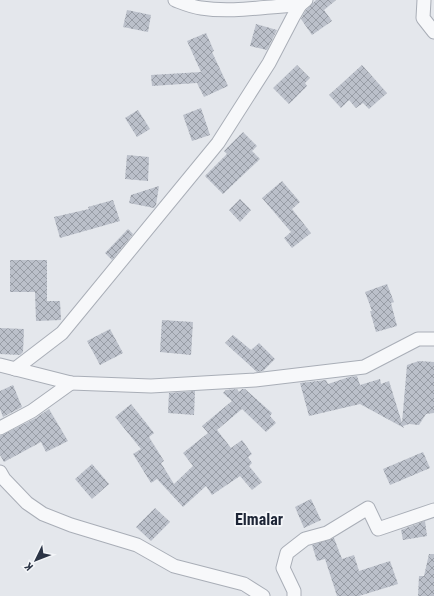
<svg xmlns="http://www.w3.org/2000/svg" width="434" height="596" font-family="'Roboto Condensed',sans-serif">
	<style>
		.building { fill: url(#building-cross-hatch) }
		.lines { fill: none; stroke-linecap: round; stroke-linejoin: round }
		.minor-casing { stroke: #a9aeb7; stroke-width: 15 }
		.minor { stroke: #f7f8fa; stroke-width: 13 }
		.labels { text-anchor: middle; stroke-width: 3.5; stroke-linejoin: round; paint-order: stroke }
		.quarter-label { font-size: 16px; font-weight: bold; fill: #1d2536; stroke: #f4f6f9 }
	</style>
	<defs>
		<pattern id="building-cross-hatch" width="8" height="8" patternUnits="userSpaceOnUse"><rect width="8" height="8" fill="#bbc0ca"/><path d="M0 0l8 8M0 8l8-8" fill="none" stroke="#989da6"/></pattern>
	</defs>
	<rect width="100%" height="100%" fill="#e4e7ec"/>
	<g class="building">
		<path d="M316 0H336L324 10 332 21 312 35 301 19 306 10Z"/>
		<path d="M127 10 151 15 148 32 123 27Z"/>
		<path d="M256 24 277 30 267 50 250 46Z"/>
		<path d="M206 33 214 51 212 52 228 86 204 97 197 83 152 86 151 75 201 72 187 41Z"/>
		<path d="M297 65 310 78 305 83 307 86 289 104 273 88Z"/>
		<path d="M362 65 387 93 369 109 363 103 356 108 349 100 341 108 329 95Z"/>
		<path d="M201 108 210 135 192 141 183 115Z"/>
		<path d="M138 110 150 129 137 137 125 118Z"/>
		<path d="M243 132 257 146 252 151 260 159 223 194 205 176 227 154 224 151Z"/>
		<path d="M127 155 149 157 148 181 125 179Z"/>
		<path d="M282 181 300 202 292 209 311 233 292 248 284 238 291 232 262 198Z"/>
		<path d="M159 186 156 205 154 208 129 203 131 195Z"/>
		<path d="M240 199 251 210 240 222 229 210Z"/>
		<path d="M113 200 120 221 60 238 54 217 89 209 88 207Z"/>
		<path d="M128 229 133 234 112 260 105 253Z"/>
		<path d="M10 260H47V301H60L61 320 36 321 35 292H10Z"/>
		<path d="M387 284 394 302 391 303 397 326 376 332 370 311H372L365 292Z"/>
		<path d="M162 320 193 322 191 355 160 352Z"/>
		<path d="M0 328 24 329 23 352 20 355 0 354Z"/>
		<path d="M110 329 123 353 100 365 87 341Z"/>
		<path d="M233 335 251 350 259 343 275 359 263 371 257 372 225 343Z"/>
		<path d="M419 361 434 362V413L426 414 419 425 409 424 403 426 404 428 360 404 309 416 300 383 326 380 328 384 349 377 357 376 360 385 380 379 381 384 389 381 402 423 407 365Z"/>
		<path d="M13 385 22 407 3 417 0 409V391Z"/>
		<path d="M237 389 239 392 242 389H245L272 413 270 416 276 423 266 432 242 409 217 430 231 448 242 440 252 454 248 457 252 463 249 466 262 482 252 490 240 476 212 495 206 486 183 507 157 479 151 483 133 454 141 449 115 417 131 404 154 433 149 437 164 461 161 463 174 484 193 466 183 453 208 433 202 426 232 401 223 393 226 390Z"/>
		<path d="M195 391 194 415 168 413 169 393Z"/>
		<path d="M49 409 68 441 46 452 41 442 4 462 0 455V436L36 418Z"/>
		<path d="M423 452 430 468 390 485 383 469Z"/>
		<path d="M92 464 109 484 92 499 75 479Z"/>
		<path d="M311 499 321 520 304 528 295 507Z"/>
		<path d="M155 508 170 522 151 541 136 527Z"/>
		<path d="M425 521 427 536 403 540 401 530Z"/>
		<path d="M334 538 342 559 354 555 359 571 390 561 398 584 359 596H337L325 559 317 561 312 545Z"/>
		<path d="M429 554H434V596H418L419 576H424Z"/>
	</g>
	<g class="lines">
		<defs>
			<g id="minor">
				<path d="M175 0C183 3 192 7 201 8 234 13 267 6 300 5"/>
				<path d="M424 0 423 18 434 32"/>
				<path d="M0 365 71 383 151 386 255 380 364 367 418 339H434"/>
				<path d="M15 369 62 333 218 143 269 63 293 17 300 5 306 0"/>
				<path d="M0 428 32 411 71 383"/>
				<path d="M0 472 4 479 27 503 43 514 71 525 137 545 174 566 244 584 263 596"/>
				<path d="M294 596V591L283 568 287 553 305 539 327 533 368 508 378 529 434 510"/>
			</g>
		</defs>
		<use href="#minor" class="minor-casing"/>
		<use href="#minor" class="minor"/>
	</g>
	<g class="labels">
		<g class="quarter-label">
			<text x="259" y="525">Elmalar</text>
		</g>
	</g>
	<g transform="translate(36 560) rotate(227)" stroke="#f4f6f9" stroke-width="3" paint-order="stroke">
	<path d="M0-3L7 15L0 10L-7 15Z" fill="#2b3445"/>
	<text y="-6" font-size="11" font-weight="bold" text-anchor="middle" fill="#2b3445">K</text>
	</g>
</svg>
